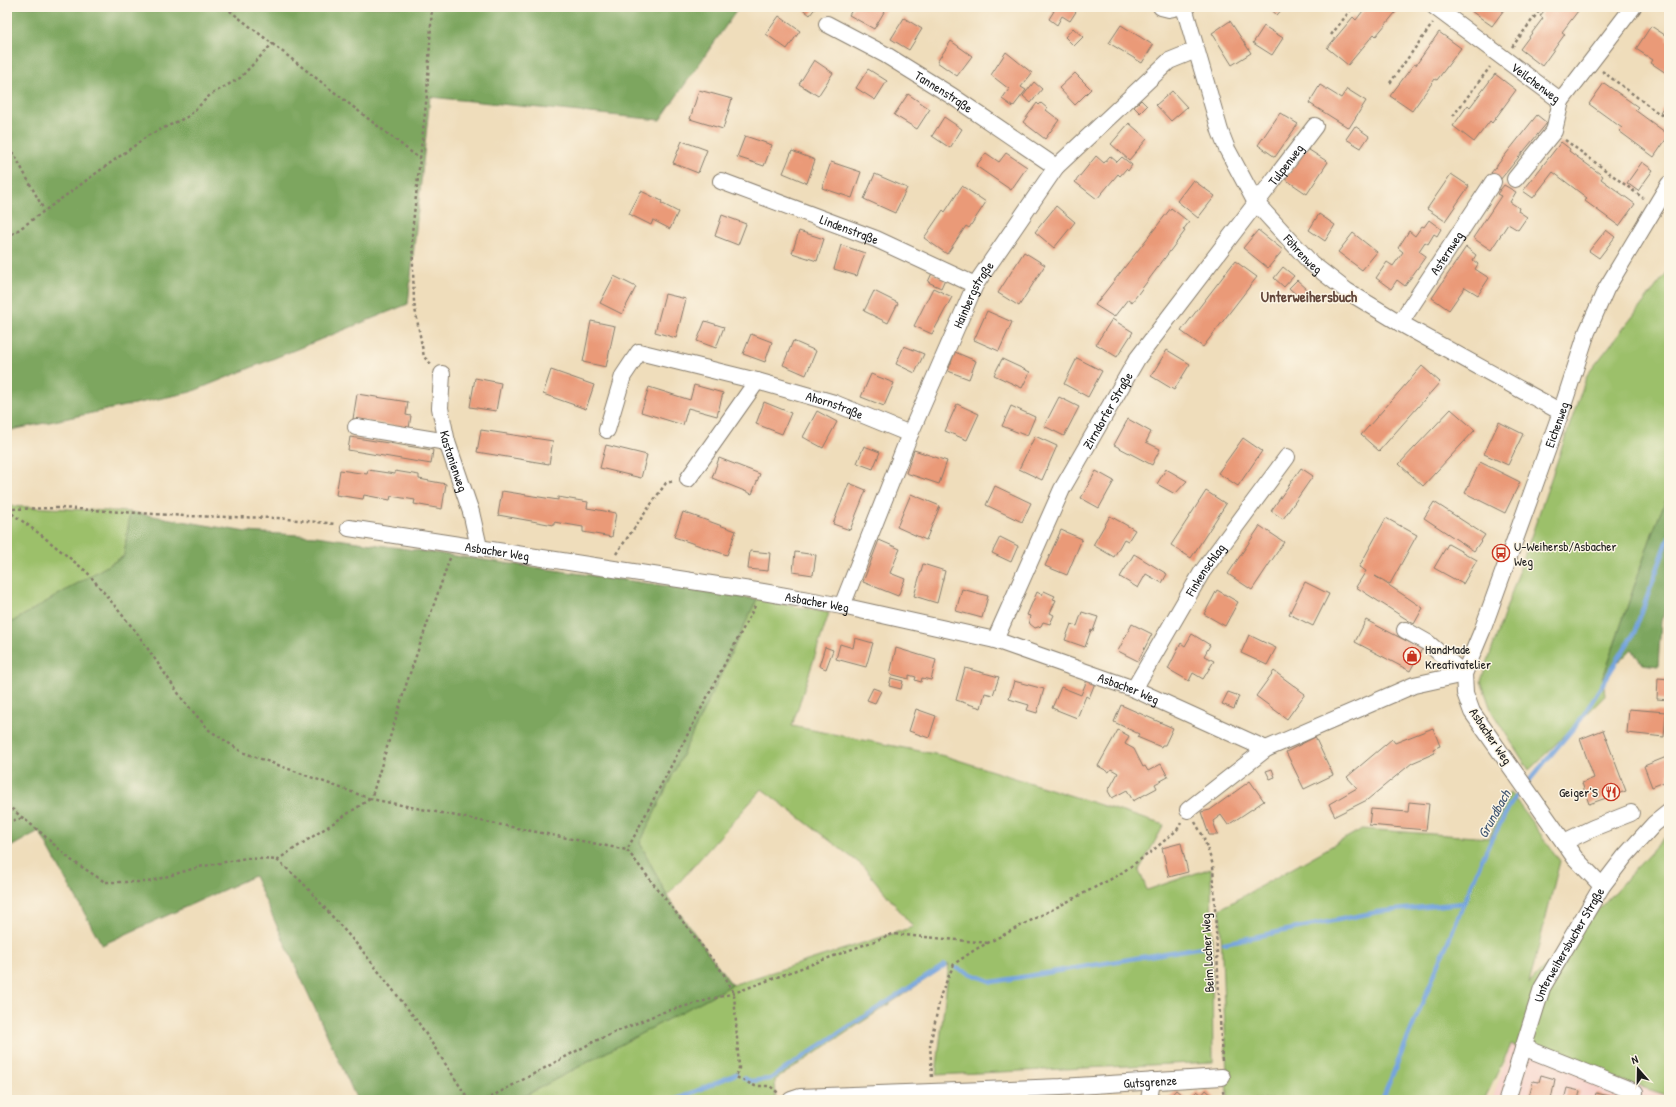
<svg xmlns="http://www.w3.org/2000/svg" width="1676" height="1107" font-family="'Patrick Hand',sans-serif">
	<style>
		.built { fill: #f7d0ca }
		.green { fill: #9cc06a; stroke: #5c6e43 }
		.forest { fill: #7da65e; stroke: #4c613d }
		.lines { fill: none; stroke-linecap: round; stroke-linejoin: round }
		.stream { stroke: #75a4de; stroke-width: 4.5 }
		.building { fill: #ea9a78 }
		.minor-casing { stroke: #867c6c; stroke-width: 18 }
		.path { stroke: #867c6c; stroke-width: 2.5; stroke-dasharray: 3 3; stroke-linecap: butt }
		.minor { stroke: #fff; stroke-width: 16 }
		.labels { text-anchor: middle; stroke-width: 3; stroke-linejoin: round; paint-order: stroke }
		.street-label { font-size: 13px; fill: #1c1c1c; stroke: #fcf5e5 }
		.poi-label { font-size: 13px; fill: #1c1c1c; stroke: #fcf5e5; text-anchor: start }
		.water-label { font-size: 14px; font-style: italic; fill: #445973; stroke: #fcf5e5 }
		.quarter-label { font-size: 15px; font-weight: bold; fill: #64483c; stroke: #fcf5e5 }
	</style>
	<rect width="100%" height="100%" fill="#fcf5e5"/>
	<filter id="ink" filterUnits="userSpaceOnUse"><feTurbulence type="fractalNoise" baseFrequency=".025" numOctaves="2"/><feDisplacementMap in="SourceGraphic" scale="8" xChannelSelector="R" yChannelSelector="G"/><feConvolveMatrix kernelMatrix="1 2 1 2 8 2 1 2 1" color-interpolation-filters="sRGB"/></filter>
	<filter id="wash" filterUnits="userSpaceOnUse"><feTurbulence type="fractalNoise" baseFrequency=".012" numOctaves="4" result="noise"/><feDisplacementMap in="SourceGraphic" scale="16" xChannelSelector="R" yChannelSelector="G"/><feGaussianBlur stdDeviation="0.9" result="paint"/><feColorMatrix in="noise" values="0 0 0 0 0 0 0 0 0 0 0 0 0 0 0 0 0 1.4 0 .05"/><feComposite in="paint" operator="in"/></filter>
	<g filter="url(#wash)">
		<rect width="100%" height="100%" fill="#efddbb"/>
		<path class="built" d="M1511 1045 1669 1096V1100H1492Z"/>
		<g class="green">
			<path d="M1669 270V492L1652 534 1603 678 1605 696 1529 770 1492 712 1481 681 1587 375Z"/>
			<path d="M7 506 130 512 124 556 7 625Z"/>
			<path d="M757 599 829 613 792 726 945 756 1164 825 1139 870 1147 890 1211 868 1213 1062 936 1075 949 964 775 1080 776 1100H517L732 985 913 927 863 866 762 789 667 896 640 843Z"/>
			<path d="M1510 792 1560 861 1529 984 1666 836 1669 840V1096L1511 1045 1484 1100H1228L1220 909 1362 829 1489 838Z"/>
		</g>
		<g class="forest">
			<path d="M7 7H739L660 120 430 97 408 304 191 392 7 431Z"/>
			<path d="M1669 492V602L1661 621 1658 666 1642 664 1632 649 1603 678 1652 534Z"/>
			<path d="M130 512 246 532 316 536 757 599 640 843 667 896 732 985 517 1100H357L254 876 102 945 39 831 7 849V625L124 556Z"/>
		</g>
		<g class="lines">
			<g class="stream">
				<path d="M1527 783 1581 719 1634 633 1669 537"/>
				<path d="M1224 943 1377 912 1463 903"/>
				<path d="M956 968 992 982 1208 946"/>
				<path d="M744 1078 750 1081 770 1079 851 1025 945 965"/>
				<path d="M675 1100 736 1074"/>
				<path d="M1382 1100 1483 857 1512 801 1522 789"/>
			</g>
		</g>
		<g id="blocks">
			<g class="building">
				<path d="M800 7H816L810 15Z"/>
				<path d="M854 7H887L874 29 849 15Z"/>
				<path d="M1047 7H1079L1070 21 1062 16 1057 25 1049 19 1054 11Z"/>
				<path d="M1268 7H1284L1277 15Z"/>
				<path d="M1366 7H1400L1376 36 1374 34 1348 65 1327 48 1353 17 1356 20Z"/>
				<path d="M1474 7H1506L1492 26 1471 11Z"/>
				<path d="M1547 7H1581L1562 32 1565 34 1542 66 1520 49 1543 18 1540 16Z"/>
				<path d="M779 16 800 31 787 49 766 34Z"/>
				<path d="M904 18 922 29 909 50 891 39Z"/>
				<path d="M1230 21 1251 53 1232 65 1212 33Z"/>
				<path d="M1121 25 1153 45 1142 63 1109 43Z"/>
				<path d="M1264 26 1283 38 1272 55 1253 43Z"/>
				<path d="M1651 26 1668 37 1666 40 1669 41V75L1651 63 1653 60 1636 49Z"/>
				<path d="M1073 28 1083 37 1074 46 1065 37Z"/>
				<path d="M1439 32 1461 48 1437 80 1435 79 1412 111 1390 96 1414 64 1416 65Z"/>
				<path d="M951 41 972 56 957 76 937 62Z"/>
				<path d="M1006 52 1032 73 1021 87 1026 90 1013 107 1002 99 1009 89 991 75Z"/>
				<path d="M814 60 833 73 818 96 799 84Z"/>
				<path d="M868 69 887 81 875 100 856 88Z"/>
				<path d="M1075 73 1091 89 1075 105 1059 88Z"/>
				<path d="M1495 74 1516 90 1492 123 1490 121 1474 142 1453 126 1468 105 1470 107Z"/>
				<path d="M1034 82 1042 89 1031 103 1023 96Z"/>
				<path d="M1604 83 1638 107 1635 110 1669 135 1654 157 1619 131 1622 128 1589 104Z"/>
				<path d="M1320 85 1341 98 1347 89 1366 101 1349 128 1309 103Z"/>
				<path d="M699 90 732 99 723 129 690 119Z"/>
				<path d="M1172 91 1187 107 1171 121 1156 105Z"/>
				<path d="M908 94 930 109 917 129 894 115Z"/>
				<path d="M1141 100 1147 106 1140 113 1134 107Z"/>
				<path d="M1669 100V118L1660 112Z"/>
				<path d="M1037 103 1039 105 1041 103 1047 108 1046 110 1059 120 1045 139 1023 122Z"/>
				<path d="M1280 113 1298 124 1275 157 1258 145Z"/>
				<path d="M1537 115 1547 123 1500 180 1491 173Z"/>
				<path d="M944 117 962 129 950 148 932 136Z"/>
				<path d="M1129 123 1147 139 1129 160 1111 144Z"/>
				<path d="M1355 126 1369 136 1361 148 1346 139Z"/>
				<path d="M745 136 772 145 764 166 737 157Z"/>
				<path d="M682 141 707 150 698 173 673 163Z"/>
				<path d="M1561 142 1570 149 1569 151 1603 176 1601 179 1635 204 1619 226 1585 201 1587 198 1553 172 1533 198 1523 191Z"/>
				<path d="M1306 148 1328 162 1307 194 1285 179Z"/>
				<path d="M792 151 815 160 807 183 783 173Z"/>
				<path d="M986 153 999 162 1006 153 1027 167 1011 190 976 166Z"/>
				<path d="M1096 156 1104 163 1110 156 1117 162 1122 157 1132 165 1128 171 1126 169 1120 176 1118 174 1097 199 1075 182Z"/>
				<path d="M831 162 861 172 852 198 822 188Z"/>
				<path d="M1642 162 1653 170 1638 191 1627 183Z"/>
				<path d="M875 174 907 188 895 213 864 199Z"/>
				<path d="M1451 174 1469 186 1445 221 1427 209Z"/>
				<path d="M1193 180 1215 196 1198 218 1177 201Z"/>
				<path d="M1504 185 1516 192 1510 202 1519 208 1518 211 1527 217 1518 230 1508 224 1491 250 1473 238 1501 196 1497 194Z"/>
				<path d="M962 186 986 202 969 228 966 226 947 254 924 238 943 210 945 212Z"/>
				<path d="M641 191 662 201 661 203 678 212 670 229 653 220 651 225 629 214Z"/>
				<path d="M1056 206 1075 222 1054 248 1035 232Z"/>
				<path d="M1171 208 1189 222 1183 230 1185 231 1132 302 1128 299 1114 317 1095 305Z"/>
				<path d="M1319 214 1335 225 1325 241 1309 230Z"/>
				<path d="M722 215 746 224 738 245 715 236Z"/>
				<path d="M1429 220 1441 229 1437 236 1434 234 1428 244 1425 242 1419 251 1426 256 1405 286 1397 280 1391 289 1376 278 1387 262 1393 266 1403 252 1398 248 1409 231 1415 236 1422 226 1424 227Z"/>
				<path d="M1258 230 1283 250 1268 268 1243 248Z"/>
				<path d="M1606 230 1615 237 1599 258 1589 251Z"/>
				<path d="M799 231 824 239 817 261 792 253Z"/>
				<path d="M1353 233 1377 252 1362 270 1338 252Z"/>
				<path d="M841 245 865 253 857 276 834 269Z"/>
				<path d="M1466 247 1476 255 1473 260 1478 264 1475 269 1489 278 1478 295 1465 287 1449 310 1432 298Z"/>
				<path d="M1024 252 1045 265 1019 306 998 293Z"/>
				<path d="M1235 261 1257 277 1203 347 1181 331Z"/>
				<path d="M1283 267 1294 276 1284 287 1274 278Z"/>
				<path d="M932 273 945 279 941 288 928 282Z"/>
				<path d="M614 276 636 287 622 314 600 303Z"/>
				<path d="M1297 280 1307 289 1299 297 1289 288Z"/>
				<path d="M933 288 952 297 932 334 914 326Z"/>
				<path d="M874 291 898 303 888 323 864 311Z"/>
				<path d="M665 294 686 299 676 338 655 332Z"/>
				<path d="M987 311 1012 322 999 351 974 340Z"/>
				<path d="M1112 319 1133 332 1117 357 1096 344Z"/>
				<path d="M591 321 615 326 606 367 583 362Z"/>
				<path d="M705 321 724 327 716 348 697 341Z"/>
				<path d="M751 334 772 342 765 362 743 354Z"/>
				<path d="M793 341 816 351 806 375 783 365Z"/>
				<path d="M904 346 924 354 915 373 896 364Z"/>
				<path d="M1167 350 1190 364 1174 390 1151 376Z"/>
				<path d="M955 352 976 361 969 379 948 371Z"/>
				<path d="M1077 358 1102 371 1088 397 1064 384Z"/>
				<path d="M1002 359 1030 372 1022 388 994 375Z"/>
				<path d="M1422 366 1440 382 1379 451 1361 435Z"/>
				<path d="M551 370 594 385 586 409 543 394Z"/>
				<path d="M871 374 894 383 884 406 861 397Z"/>
				<path d="M475 378 501 383 496 411 470 407Z"/>
				<path d="M694 385 723 393 717 416 688 408 683 425 641 412 649 387 690 400Z"/>
				<path d="M357 394 408 402 406 415 411 416 409 428 353 419Z"/>
				<path d="M1059 397 1079 407 1064 436 1044 426Z"/>
				<path d="M764 402 791 413 782 434 756 424Z"/>
				<path d="M957 404 979 414 967 440 945 431Z"/>
				<path d="M1011 406 1035 417 1027 436 1002 426Z"/>
				<path d="M1451 409 1475 430 1423 486 1399 464Z"/>
				<path d="M817 411 837 422 823 448 803 437Z"/>
				<path d="M1128 419 1151 432 1146 442 1160 449 1152 465 1114 445Z"/>
				<path d="M1499 422 1523 434 1508 465 1484 454Z"/>
				<path d="M481 430 553 441 549 464 477 452Z"/>
				<path d="M1035 436 1057 446 1042 480 1019 469Z"/>
				<path d="M350 437 433 450 431 464 348 450Z"/>
				<path d="M1243 438 1262 451 1238 486 1218 473Z"/>
				<path d="M606 445 647 455 641 478 600 468Z"/>
				<path d="M864 446 880 452 873 469 857 463Z"/>
				<path d="M914 450 947 461 939 484 906 473Z"/>
				<path d="M719 458 760 474 752 494 712 478Z"/>
				<path d="M1480 462 1520 482 1505 513 1465 493Z"/>
				<path d="M1301 468 1313 476 1283 519 1271 511Z"/>
				<path d="M1166 469 1187 481 1175 494 1157 484Z"/>
				<path d="M340 470 367 474 368 470 395 474V471L419 475V479L446 484 442 509 414 504 415 500 391 496 390 500 364 495 363 499 336 495Z"/>
				<path d="M1096 471 1114 481 1099 508 1081 498Z"/>
				<path d="M849 483 866 490 850 530 833 524Z"/>
				<path d="M995 486 1031 503 1022 522 986 505Z"/>
				<path d="M502 491 558 500V497L588 502 587 508 616 513 612 537 583 532V527L554 522V525L498 515Z"/>
				<path d="M1206 491 1226 504 1191 558 1171 545Z"/>
				<path d="M911 494 940 506 926 540 897 527Z"/>
				<path d="M1434 502 1485 535 1474 551 1424 518Z"/>
				<path d="M683 512 736 531 727 555 674 537Z"/>
				<path d="M1110 516 1135 530 1128 541 1124 539 1114 557 1093 545Z"/>
				<path d="M1386 518 1417 535 1390 584 1375 576 1423 608 1414 624 1356 587 1366 571 1359 567Z"/>
				<path d="M1260 526 1284 542 1252 590 1228 574Z"/>
				<path d="M1061 530 1082 539 1067 575 1045 566Z"/>
				<path d="M1000 537 1018 546 1011 562 992 553Z"/>
				<path d="M879 540 900 549 890 573 905 579 898 596 863 582Z"/>
				<path d="M1448 544 1477 560 1463 584 1434 568Z"/>
				<path d="M750 551 770 553 768 571 748 569Z"/>
				<path d="M795 552 816 555 813 575 793 572Z"/>
				<path d="M1134 554 1167 574 1162 583 1146 574 1138 588 1120 577Z"/>
				<path d="M923 564 945 571 937 603 914 596Z"/>
				<path d="M1305 582 1329 594 1313 626 1289 614Z"/>
				<path d="M962 589 988 596 982 618 956 611Z"/>
				<path d="M1217 590 1238 602 1225 626 1204 614Z"/>
				<path d="M1044 591 1055 596 1053 599 1056 600 1050 613 1054 615 1050 624 1043 622 1041 626 1035 628 1030 624 1029 621 1030 616 1027 615 1037 592 1042 595Z"/>
				<path d="M1082 612 1098 617 1093 631 1091 630 1085 647 1065 640 1071 624 1077 626Z"/>
				<path d="M1366 620 1422 649 1410 671 1355 642Z"/>
				<path d="M1132 624 1152 634 1138 661 1118 651Z"/>
				<path d="M1192 634 1210 645 1204 656 1214 661 1203 679 1193 673 1189 681 1168 669 1181 643 1185 646Z"/>
				<path d="M1249 635 1276 648 1267 665 1241 653Z"/>
				<path d="M855 638 873 643 866 667 836 659 840 644 853 648Z"/>
				<path d="M825 647 833 650 826 669 819 666Z"/>
				<path d="M896 648 936 660 931 680 922 678 921 682 915 680 916 677 909 675V679L890 674Z"/>
				<path d="M965 668 999 677 993 695 985 693 981 708 956 700Z"/>
				<path d="M1274 671 1305 694 1287 719 1256 696Z"/>
				<path d="M891 678 903 681 901 689 889 686Z"/>
				<path d="M1658 678 1669 679V700L1657 699Z"/>
				<path d="M1087 680 1095 683 1089 698 1086 696 1077 718 1052 708 1061 687 1081 695Z"/>
				<path d="M1014 681 1044 689 1037 713 1027 710 1029 705 1009 699Z"/>
				<path d="M873 688 881 691 875 703 867 700Z"/>
				<path d="M1228 692 1239 696 1234 709 1222 704Z"/>
				<path d="M1121 705 1173 728 1165 745H1162L1161 747 1137 737 1139 734 1114 722Z"/>
				<path d="M916 709 936 716 929 738 909 731Z"/>
				<path d="M1629 709 1666 712 1664 737 1627 733Z"/>
				<path d="M1433 728 1440 746 1433 749 1435 753 1412 763 1367 800 1335 816 1329 804 1357 788 1347 777 1392 739 1395 743Z"/>
				<path d="M1118 730 1129 736 1125 744 1134 749 1143 767 1145 766 1148 771 1161 764 1168 777 1155 784 1157 788 1133 801 1127 790 1112 798 1108 791 1118 773 1111 769 1109 772 1098 766Z"/>
				<path d="M1603 730 1626 791 1589 804 1582 783 1594 778 1580 739Z"/>
				<path d="M1315 737 1333 775 1304 789 1286 752Z"/>
				<path d="M1669 756V780L1652 787 1644 766Z"/>
				<path d="M1272 769 1275 777 1270 779 1266 771Z"/>
				<path d="M1250 781 1264 801 1228 825 1221 815 1213 821 1218 835H1209L1201 812 1210 810Z"/>
				<path d="M1409 802 1429 804 1426 830 1369 825 1371 809 1408 812Z"/>
				<path d="M1181 843 1188 872 1169 877 1162 848Z"/>
				<path d="M1541 1075 1555 1079 1551 1100H1528L1533 1081 1539 1082Z"/>
				<path d="M1567 1088 1580 1091 1578 1100H1564Z"/>
				<path d="M1176 1090 1188 1100H1167Z"/>
				<path d="M1206 1090 1215 1098 1213 1100H1208L1206 1098 1204 1100H1189L1197 1091 1202 1095Z"/>
				<path d="M1596 1093 1623 1099V1100H1594Z"/>
			</g>
		</g>
	</g>
	<g filter="url(#ink)">
		<use href="#blocks" fill-opacity="0" stroke="#867c6c" stroke-width="1"/>
		<g class="lines">
			<defs>
				<g id="minor">
					<path d="M1161 7 1169 9 1179 7"/>
					<path id="s1" d="M1184 7 1220 131 1227 149 1256 203 1311 263 1347 291 1400 323 1561 412"/>
					<path id="s2" d="M1435 7 1561 101 1633 7"/>
					<path id="s3" d="M827 24 886 55 952 96 1056 167"/>
					<path d="M1515 179 1554 131 1561 101"/>
					<path id="s4" d="M721 181 876 239 975 285"/>
					<path id="s5" d="M1400 323 1493 182"/>
					<path id="s6" d="M442 374 440 408 447 442 471 512 479 547"/>
					<path d="M356 427 447 442"/>
					<path id="s7" d="M607 430 623 376 639 352 757 381 834 403 910 434"/>
					<path d="M688 479 757 381"/>
					<path id="s8" d="M349 528 763 592 842 606 995 640 1134 689 1266 749"/>
					<path id="s9" d="M842 606 910 434 975 285 1056 167 1169 61 1196 50"/>
					<path d="M1405 630 1428 643 1464 674"/>
					<path id="s10" d="M995 640 1062 489 1137 359 1315 126"/>
					<path id="s11" d="M1134 689 1202 572 1287 457"/>
					<path d="M1188 810 1266 749 1414 685 1464 674"/>
					<path d="M1564 842 1593 828 1631 813"/>
					<path id="s12" d="M1602 886 1575 858 1472 712 1465 693 1464 674 1482 631 1561 412 1587 332 1606 289 1669 184"/>
					<path d="M1523 1047 1635 1092"/>
					<path id="s13" d="M791 1100 800 1097 1061 1087 1222 1077"/>
					<path d="M1149 1100 1152 1081"/>
					<path id="s14" d="M1507 1100 1542 988 1602 886 1625 856 1654 824 1669 812"/>
				</g>
			</defs>
			<use href="#minor" class="minor-casing"/>
			<g class="path">
				<path d="M225 7 420 159"/>
				<path d="M1331 35 1353 7"/>
				<path d="M1512 47 1542 7"/>
				<path d="M1602 71 1669 121"/>
				<path d="M1390 83 1433 23"/>
				<path d="M1453 116 1490 67"/>
				<path d="M1565 140 1643 198"/>
				<path d="M7 141 44 210"/>
				<path d="M7 238 149 135 189 116 210 95 240 78 273 43"/>
				<path d="M431 364 424 357 414 303 412 233 427 94 432 7"/>
				<path d="M7 509 61 508 185 516 278 518 336 524"/>
				<path d="M7 510 40 534 87 572 137 633 183 700 209 730 242 752 371 799"/>
				<path d="M616 554 666 483 674 481"/>
				<path d="M450 558 407 682 371 799 627 850"/>
				<path d="M755 606 627 850 723 973 734 993 739 1068 736 1077 755 1086H770L778 1093"/>
				<path d="M7 805 39 831 71 860 105 882H148L199 867 246 858 277 860 302 882 361 949 418 1022 469 1100"/>
				<path d="M7 822 23 818"/>
				<path d="M1195 822 1203 836 1213 865 1222 1062"/>
				<path d="M277 860 370 799"/>
				<path d="M932 1077 930 1045 941 994 954 964 976 949 1117 876 1151 852 1177 830 1181 823"/>
				<path d="M1223 1091 1224 1100"/>
				<path d="M485 1100 595 1041 660 1013 734 993 893 934 989 943"/>
			</g>
			<use href="#minor" class="minor"/>
		</g>
	</g>
	<defs>
		<symbol id="bus-ring" viewBox="-11 -11 22 22"><circle r="9.5" fill="#fcf5e5" stroke="#c8321e" stroke-width="1.5"/><path d="M-5-6H5V4H4V6H2V4H-2V6H-4V4H-5ZM-3.5-4V0h7V-4ZM-3.5 1.2v1.5H-2V1.2ZM2 1.2v1.5H3.5V1.2Z" fill="#c8321e"/></symbol>
		<symbol id="shop-ring" viewBox="-11 -11 22 22"><circle r="9.5" fill="#fcf5e5" stroke="#c8321e" stroke-width="1.5"/><path d="M-5-2.5h2.3a2.7 3.5 0 0 1 5.4 0H5L5.5 6h-11ZM-1.5-2.5h3a1.5 2.3 0 0 0-3 0Z" fill="#c8321e"/></symbol>
		<symbol id="restaurant-ring" viewBox="-11 -11 22 22"><circle r="9.5" fill="#fcf5e5" stroke="#c8321e" stroke-width="1.5"/><path d="M-5-6h1v4h1v-4h1v4h1v-4h1v5L-1.5 .5V6h-2V.5L-5-1ZM5-6V6H3V1.5H1.5Q1.5-4 5-6Z" fill="#c8321e"/></symbol>
	</defs>
	<g fill-rule="evenodd">
		<use href="#bus-ring" x="1491" y="543" width="20" height="20"/>
		<use href="#shop-ring" x="1402" y="646" width="20" height="20"/>
		<use href="#restaurant-ring" x="1601" y="782" width="20" height="20"/>
	</g>
	<g class="labels">
		<g class="street-label">
			<text dy="5" stroke="none"><textPath href="#s2" startOffset="126">Veilchenweg</textPath></text>
			<text dy="5" stroke="none"><textPath href="#s3" startOffset="135">Tannenstraße</textPath></text>
			<text dy="5" stroke="none"><textPath href="#s10" startOffset="560">Tulpenweg</textPath></text>
			<text dy="5" stroke="none"><textPath href="#s4" startOffset="137">Lindenstraße</textPath></text>
			<text dy="5" stroke="none"><textPath href="#s5" startOffset="84">Asternweg</textPath></text>
			<text dy="5" stroke="none"><textPath href="#s1" startOffset="279">Föhrenweg</textPath></text>
			<text dy="5" stroke="none"><textPath href="#s9" startOffset="338">Hainbergstraße</textPath></text>
			<text dy="5" stroke="none"><textPath href="#s7" startOffset="288">Ahornstraße</textPath></text>
			<text dy="5" stroke="none"><textPath href="#s10" startOffset="256">Zirndorfer Straße</textPath></text>
			<text dy="5" stroke="none"><textPath href="#s12" startOffset="523">Eichenweg</textPath></text>
			<text dy="5" stroke="none"><textPath href="#s6" startOffset="89">Kastanienweg</textPath></text>
			<text dy="5" stroke="none"><textPath href="#s8" startOffset="150">Asbacher Weg</textPath></text>
			<text dy="5" stroke="none"><textPath href="#s11" startOffset="139">Finkenschlag</textPath></text>
			<text dy="5" stroke="none"><textPath href="#s8" startOffset="474">Asbacher Weg</textPath></text>
			<text dy="5" stroke="none"><textPath href="#s8" startOffset="798">Asbacher Weg</textPath></text>
			<text transform="translate(1491 736) rotate(56)" y="5">Asbacher Weg</text>
			<text dy="5" stroke="none"><textPath href="#s14" startOffset="168">Unterweihersbucher Straße</textPath></text>
			<text transform="translate(1207 953) rotate(-93)" y="5">Beim Locher Weg</text>
			<text dy="5" stroke="none"><textPath href="#s13" startOffset="360">Gutsgrenze</textPath></text>
		</g>
		<g class="poi-label">
			<text x="1514" y="551">U-Weihersb/Asbacher<tspan x="1514" dy="15">Weg</tspan></text>
			<text x="1425" y="654">HandMade<tspan x="1425" dy="15">Kreativatelier</tspan></text>
			<text x="1598" y="797" text-anchor="end">Geiger’S</text>
		</g>
		<g class="water-label">
			<text transform="translate(1494 814) rotate(-61)" y="5">Grundbach</text>
		</g>
		<g class="quarter-label">
			<text x="1309" y="302">Unterweihersbuch</text>
		</g>
	</g>
	<rect width="1676" height="1107" fill="none" stroke="#fcf5e5" stroke-width="24"/>
	<g transform="translate(1638 1069) rotate(340)" stroke="#fcf5e5" stroke-width="3" paint-order="stroke">
	<path d="M0-3L7 15L0 10L-7 15Z" fill="#1c1c1c"/>
	<text y="-6" font-size="11" font-weight="bold" text-anchor="middle" fill="#1c1c1c">N</text>
	</g>
</svg>
